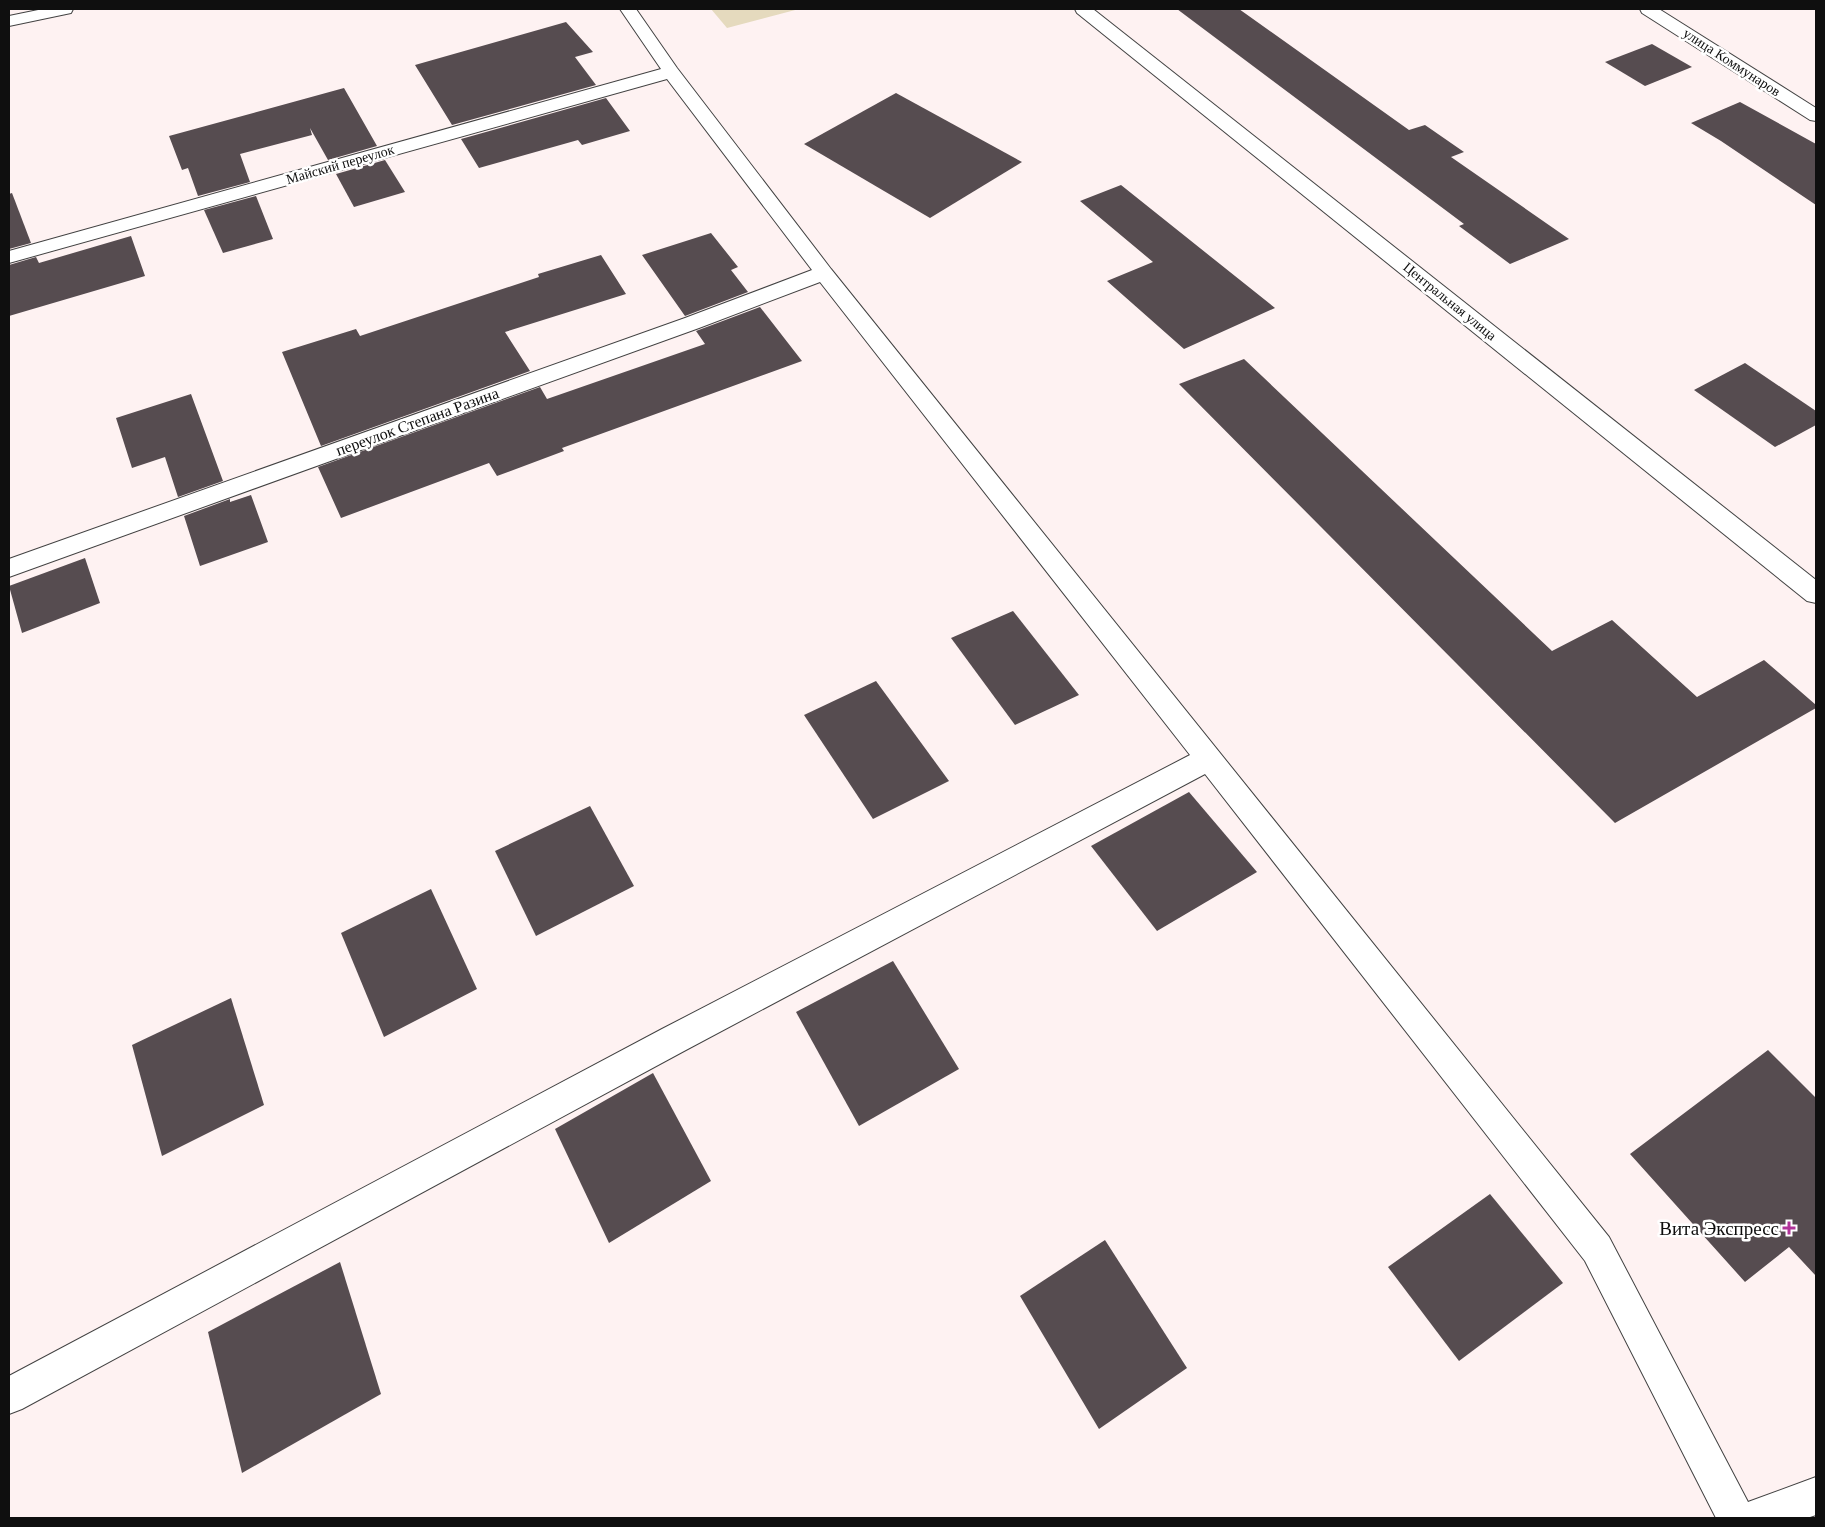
<svg xmlns="http://www.w3.org/2000/svg" width="1825" height="1527" font-family="Georgia,serif">
	<style>
		.green { fill: #e5dabe }
		.building { fill: #564c50 }
		.lines { fill: none; stroke-linecap: round; stroke-linejoin: round }
		.minor-casing { stroke: #424242; stroke-width: 2 }
		.minor { fill: #fff; fill-rule: evenodd }
		.poi-dot { fill: #b1349a; stroke: #fff; stroke-width: 2 }
		.labels { text-anchor: middle; stroke-width: 5; stroke-linejoin: round; paint-order: stroke }
		.far-street-label { font-size: 14px; fill: #0f0f0f; stroke: #fff }
		.street-label { font-size: 16px; fill: #0f0f0f; stroke: #fff }
		.near-poi-label { font-size: 19px; fill: #0f0f0f; stroke: #fff; text-anchor: end }
	</style>
	<rect width="100%" height="100%" fill="#fef2f2"/>
	<path class="green" d="M711 9H799L727 28Z"/>
	<g class="building">
		<path d="M1177 9H1239L1409 130 1425 125 1464 152 1451 157 1569 239 1510 264 1459 226 1464 224Z"/>
		<path d="M566 22 593 52 575 57 596 85 452 125 415 65Z"/>
		<path d="M1652 44 1692 67 1645 86 1605 62Z"/>
		<path d="M344 88 377 146 328 160 310 128 312 135 240 154 250 182 198 196 188 168 182 170 169 136Z"/>
		<path d="M896 93 1022 162 930 218 804 144Z"/>
		<path d="M606 98 630 131 582 145 578 140 479 168 461 139Z"/>
		<path d="M1740 102 1816 144V205L1721 141 1691 123Z"/>
		<path d="M385 160 405 192 354 207 336 174Z"/>
		<path d="M1121 185 1275 308 1184 349 1107 281 1153 262 1080 201Z"/>
		<path d="M12 193 31 243 9 249V194Z"/>
		<path d="M256 196 273 239 223 253 204 210Z"/>
		<path d="M711 233 738 267 731 270 748 292 685 316 642 255Z"/>
		<path d="M131 236 145 276 9 316V265L36 257 39 263Z"/>
		<path d="M601 255 626 294 505 332 530 371 321 446 282 352 356 329 360 336 539 277 538 274Z"/>
		<path d="M760 307 802 361 562 448 564 451 497 476 489 463 341 518 318 467 540 387 547 399 705 344 696 331Z"/>
		<path d="M1244 359 1552 651 1612 620 1697 697 1764 660 1816 705V708L1615 823 1179 384Z"/>
		<path d="M1745 363 1816 411V425L1775 447 1694 390Z"/>
		<path d="M191 394 223 481 178 497 165 457 132 468 116 418Z"/>
		<path d="M251 495 268 542 200 566 184 516 230 499V502Z"/>
		<path d="M85 558 100 603 22 633 9 586Z"/>
		<path d="M1013 611 1079 695 1015 725 951 638Z"/>
		<path d="M876 681 949 781 873 819 804 715Z"/>
		<path d="M1189 792 1257 872 1157 931 1091 846Z"/>
		<path d="M590 806 634 886 536 936 495 851Z"/>
		<path d="M431 889 477 989 384 1037 341 933Z"/>
		<path d="M893 961 959 1069 859 1126 796 1012Z"/>
		<path d="M231 998 264 1105 162 1156 132 1045Z"/>
		<path d="M1768 1050 1816 1098V1276L1789 1247 1745 1282 1630 1154Z"/>
		<path d="M653 1073 711 1181 609 1243 555 1129Z"/>
		<path d="M1490 1194 1563 1283 1459 1361 1388 1267Z"/>
		<path d="M1105 1240 1187 1368 1099 1429 1020 1296Z"/>
		<path d="M340 1262 381 1394 242 1473 208 1332Z"/>
	</g>
	<g class="lines">
		<defs>
			<g id="minor">
				<path d="M43 9H73L71 13 9 26V16Z"/>
				<path d="M620 9H636L677 68 831 269 1609 1237 1748 1502 1816 1477V1515L1807 1518H1716L1585 1261 1205 774 684 1051 22 1409 9 1414V1376L662 1029 1190 755 820 282 699 328 9 577V559L685 318 812 270 667 79 9 263V251L661 69Z"/>
				<path d="M1075 9H1093L1816 580V603L1807 601 1077 13Z"/>
				<path d="M1640 9H1659L1816 108V121L1810 120 1642 13Z"/>
			</g>
		</defs>
		<use href="#minor" class="minor-casing"/>
		<use href="#minor" class="minor"/>
	</g>
	<path class="poi-dot" d="M1786.5 1220.5h5v5h5v5h-5v5h-5v-5h-5v-5h5z"/>
	<g class="labels">
		<g class="far-street-label">
			<text transform="translate(1732 62) rotate(33)" y="5">улица Коммунаров</text>
			<text transform="translate(340 164) rotate(-16)" y="5">Майский переулок</text>
			<text transform="translate(1450 301) rotate(39)" y="5">Центральная улица</text>
		</g>
		<g class="street-label">
			<text transform="translate(417 421) rotate(-20)" y="6">переулок Степана Разина</text>
		</g>
		<g class="near-poi-label">
			<text x="1779" y="1235">Вита Экспресс</text>
		</g>
	</g>
	<rect width="1825" height="1527" fill="none" stroke="#0f0f0f" stroke-width="20"/>
</svg>
